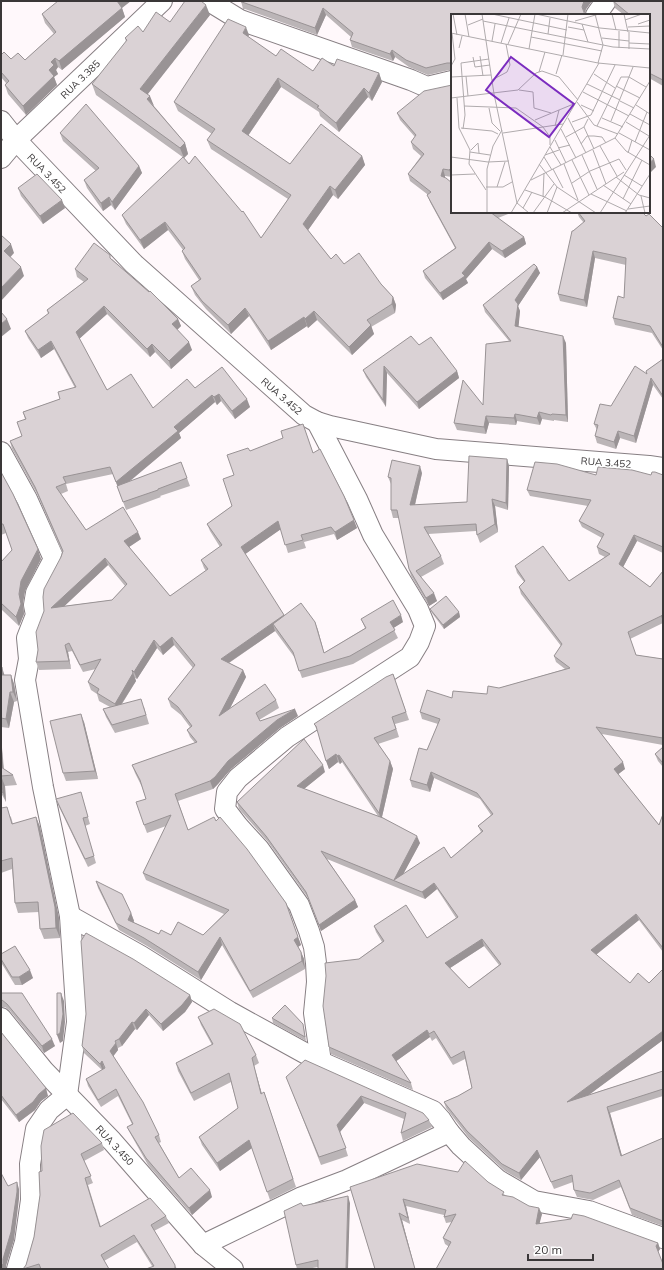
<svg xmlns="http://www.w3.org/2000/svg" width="664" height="1270" font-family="Mulish,sans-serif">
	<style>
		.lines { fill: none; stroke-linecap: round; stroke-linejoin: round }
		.minor-casing { stroke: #877f83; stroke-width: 22 }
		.minor { stroke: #fff; stroke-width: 20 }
		.wall { fill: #bbb5b7; fill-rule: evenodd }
		.shaded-wall { fill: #999395 }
		.building { fill: #dad2d5; stroke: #999395; fill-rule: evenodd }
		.labels { text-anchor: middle; stroke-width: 3; stroke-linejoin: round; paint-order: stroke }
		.street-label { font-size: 10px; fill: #3a3738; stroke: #fff }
		.inset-road { fill: none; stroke: #b0abad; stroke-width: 1 }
		.view { fill: #7b2cbf; fill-opacity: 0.15; stroke: #7b2cbf; stroke-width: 2 }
		.inset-edge { fill: none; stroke: #3a3738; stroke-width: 2 }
	</style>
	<rect width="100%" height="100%" fill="#fff8fb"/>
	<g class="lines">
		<defs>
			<g id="minor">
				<path d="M209 1 240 20 411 80 427 87 452 81"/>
				<path d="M596 15 606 1"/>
				<path d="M1 121 16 140 134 264 304 415 317 422 330 426 436 449 649 466 663 468"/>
				<path d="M1 158 16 140 162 1"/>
				<path d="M317 422 357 499 373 535 418 609 425 626 419 642 410 657 287 737 238 778 227 792 225 809 238 826 259 849 299 905 309 931 314 947 316 963 317 982 314 1013 321 1062"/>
				<path d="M1 452 27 499 54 559 36 593 34 605 36 615 27 638 29 659 25 680 43 787 70 916 77 1022 67 1095 49 1110 36 1129 30 1164 31 1200 25 1242 17 1269"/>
				<path d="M70 916 141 956 230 1012 321 1062 433 1111 441 1120 449 1132 347 1180 302 1197 203 1245"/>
				<path d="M1 1018 44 1071 112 1141 203 1245 233 1269"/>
				<path d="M449 1132 461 1146 498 1180 534 1201 589 1211 663 1238"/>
			</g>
		</defs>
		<use href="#minor" class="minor-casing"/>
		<use href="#minor" class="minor"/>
	</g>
	<g class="wall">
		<path d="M241 1H592L586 9 452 15V70H449L428 75 409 67 395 57 393 61 352 47 350 40 351 37 326 15 317 35 245 9H243Z"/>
		<path d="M613 1H663V86L649 78V15H624L615 8Z"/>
		<path d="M122 8 125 17 62 70 58 67 56 70 58 74 54 77 57 85 26 115 8 94 5 85 6 83 1 77V55L11 59 25 60 54 34 45 23 42 14Z"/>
		<path d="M210 15 147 94 154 106 185 143 188 154 184 158 96 95 92 84 126 42 125 38 170 22Z"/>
		<path d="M249 35 248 37 276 56 313 71 334 66 379 73 382 82 372 101 368 97 339 132 320 116 319 112 281 87 248 136 290 164 362 156 365 165 338 199 333 195 308 230 331 259 344 264 381 284 393 297 396 305 395 313 371 327 374 334 352 355 317 320 308 328 307 326 271 350 249 316 231 334 206 309 195 295 191 286 199 280 185 259 182 251 183 250 168 230 144 249 126 224 122 215 261 238 288 199 211 149 207 140 212 134 178 111 174 102Z"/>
		<path d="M452 85V177L445 176V178L452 212H513L498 218 524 237 526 244 505 258 492 249 466 279 468 283 443 300 425 278 423 271 455 248 430 202 427 194 410 181 408 174 421 156 413 149 411 142 415 137 400 120 397 113Z"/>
		<path d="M60 133 139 166 142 173 115 210 111 205 103 211 87 188 84 180 96 171 63 141Z"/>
		<path d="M18 188 65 208 43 224 21 196Z"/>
		<path d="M577 212H642L646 216 663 228V350L652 333 615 325 613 318 624 298 626 265 595 258 587 307 560 301 558 294 573 231 584 223 579 217Z"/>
		<path d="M112 259 178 319 181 326 177 330 192 350 171 369 155 352 150 357 107 314 79 339 107 390 153 408 195 388 222 367 250 407 235 419 221 401 217 405 215 402 179 433 181 438 129 482 181 462 190 486 160 496 161 497 126 510 113 474 66 484 68 491 61 494 86 530 141 539 129 547 170 596 206 571 204 568 201 560 220 547 210 531 207 524 232 506 234 475 250 451 283 438 303 424 313 453 357 528 337 540 334 534 304 542 306 548 288 553 281 529 245 554 284 616 315 622 324 653 365 628 361 619 403 622 393 628 398 638 353 664 302 678 295 658 275 631 229 663 243 670 246 677 230 708 276 700 279 708 259 720 260 721 298 716 280 728 231 769 218 784 213 789 178 801 188 830 216 821 286 903 301 945 298 947 301 952 304 959 305 969 253 998 222 945 201 980 147 946 119 930 98 888 96 881 131 913 134 921 133 922 159 934 203 935 224 914 146 880 143 873 166 826 147 833 144 825 146 799 142 787 135 773 132 765 195 743 190 737 187 730 190 727 181 715 171 707 168 699 193 668 174 645 163 655 157 648 137 679 135 678 136 681 122 704 144 707 149 724 115 733 106 717 103 709 110 707 99 701 97 694 91 690 88 682 96 669 83 672 72 651 68 652 71 669 39 670 36 662 44 611 62 552 37 494 12 449 10 441 22 436 25 419 23 412 60 399 75 388 54 349 41 358 28 338 25 331 48 314 47 310 84 282 77 277 75 269ZM108 565 125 586 112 600 64 606Z"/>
		<path d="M537 267 540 273 518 306 520 311 518 326 566 343 568 422 554 420V421L542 419 540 425 517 421 516 425 489 423 486 434 457 430 454 423 483 405 509 341 485 312 483 305Z"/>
		<path d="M419 345 457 371 459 378 419 409 387 373 386 407 366 377 363 370Z"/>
		<path d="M663 359V399L653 385 636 443 620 438 616 449 597 443 595 436 597 430 594 424 611 406 646 373V371Z"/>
		<path d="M507 459 509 466 508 510 495 506 498 532 480 543 477 535 476 531 428 534 441 556 444 564 421 577 437 601 429 606 411 576 409 569 399 518H393L391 510V484L388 477 422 473 415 505 467 502Z"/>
		<path d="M1 472 41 559 25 591 23 603 24 614 19 626 2 610 1 612V562L12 550 6 533 1 535Z"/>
		<path d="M596 475H663V553L637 541 623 567 650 587 663 571V623L630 639 636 655 663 659V745L602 734 625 769 618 774 659 825 663 814V952L639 920 596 955 630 983H649L663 969V1040L588 1095 663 1071V1096L610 1113 622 1156 663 1138V1226L632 1215 621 1187 593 1200 577 1197 574 1190 573 1182 554 1189 540 1157 521 1180 505 1171 469 1138 446 1108 444 1102 458 1096 472 1088 465 1059 453 1065 436 1038 432 1041 430 1037 396 1061 411 1083 413 1090 331 1054 329 1047 359 959 382 942 376 932 374 926 427 938 456 918 437 889 425 899 327 859 355 900 358 907 321 931 308 898 268 842 239 809 237 802 325 772 304 789 378 816 342 762 340 764 338 762 329 769 318 732 314 724 393 674 409 720 395 724 399 737 378 744 390 761 393 769 382 817 420 843 403 874 451 858 481 832 478 826 491 815 480 799 434 778 430 792 412 787 410 780 427 750 438 724 422 719 420 712 452 698 487 694 499 688 565 669 556 662 554 656 561 646 521 594 519 587 524 582 517 573 515 566 569 581 605 557 599 554 597 547 602 538 582 527 579 521 588 506 530 496 527 490ZM484 946 499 965 469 988 450 968Z"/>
		<path d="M430 609 459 612 460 617 444 629 432 613Z"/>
		<path d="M1 667 4 675H11L14 684 17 701 14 702 9 728 1 727Z"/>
		<path d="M84 722 98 779 66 781 63 773Z"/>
		<path d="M1 737 4 769 13 775 17 785 5 786 6 802 1 793Z"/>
		<path d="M663 747V767L658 761 655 754Z"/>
		<path d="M56 799 83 800 90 824 85 826 96 863 88 867 59 807Z"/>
		<path d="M1 808 11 817 13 824 36 817 40 827 59 918 60 938 44 939 40 929 39 912 18 913 15 903 12 869 1 873Z"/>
		<path d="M1 954 33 978 22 985H15L2 964 1 961Z"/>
		<path d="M1 993 55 1046 44 1053 10 1011 5 1007H1Z"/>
		<path d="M190 995 192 1002 185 1012 163 1031 149 1015 137 1030 135 1029 122 1046 118 1048V1050L113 1056 159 1135 161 1142 159 1143 179 1178 212 1197 192 1215 148 1165 130 1133 127 1127 132 1124 118 1096 101 1107 88 1086 86 1079 102 1070 84 1053 82 1046 86 1014Z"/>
		<path d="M198 1017 256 1055 259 1063 254 1066 262 1094 264 1092 296 1187 270 1200 252 1148 220 1171 202 1145 199 1137 238 1108 231 1082 194 1101 178 1071 176 1063 212 1045 201 1025Z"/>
		<path d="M272 1018 304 1028 306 1041 273 1023Z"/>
		<path d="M1 1032 48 1096 41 1101 35 1110 19 1122 1 1099Z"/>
		<path d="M305 1060 429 1120 432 1127 403 1141 401 1133 404 1119 364 1103 340 1132 348 1156 321 1165 289 1084Z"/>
		<path d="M102 1143 104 1150 84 1161 93 1183 88 1185 101 1227 166 1216 169 1223 154 1231 177 1269 152 1266 137 1242 104 1261 109 1269H23L26 1265 34 1237 40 1195 39 1172Z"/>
		<path d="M488 1182 505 1195 542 1214 539 1223 658 1243 660 1249 658 1252 448 1246 445 1244 443 1238 452 1222 446 1223 444 1217V1215L406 1206 410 1224 402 1220 415 1269H375L350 1187Z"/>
		<path d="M350 1203 318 1267 307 1269H297L296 1265 303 1206Z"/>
	</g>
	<g class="shaded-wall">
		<path d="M116 1H131L122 8 125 17 62 70 59 61Z"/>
		<path d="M584 1H592L586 9 585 14 582 7Z"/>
		<path d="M206 5 210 15 144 99 140 89Z"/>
		<path d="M323 8 326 15 317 35 315 28Z"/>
		<path d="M246 27 249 35 246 42 243 33Z"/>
		<path d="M392 50 395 57 393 61 390 54Z"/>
		<path d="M55 58 58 67 56 70 58 74 54 77 57 85 26 115 23 106 49 70 51 62Z"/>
		<path d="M379 73 382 82 372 101 369 93Z"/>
		<path d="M278 78 281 87 245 140 242 131Z"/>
		<path d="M364 88 368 97 339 132 336 123Z"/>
		<path d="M150 96 154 106 147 99Z"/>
		<path d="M185 143 188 154 184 158 180 148Z"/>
		<path d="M362 156 365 165 338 199 335 190Z"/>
		<path d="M654 159 656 167 649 174V163Z"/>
		<path d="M139 166 142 173 115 210 112 202Z"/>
		<path d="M452 167V177L449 170Z"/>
		<path d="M443 169 445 176 444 183 441 176Z"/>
		<path d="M330 186 333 195 306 233 303 224Z"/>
		<path d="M109 197 111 205 103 211 101 203Z"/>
		<path d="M62 200 65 208 43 224 40 216Z"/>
		<path d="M165 222 168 230 144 249 140 240Z"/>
		<path d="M524 237 526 244 505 258 502 251Z"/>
		<path d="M489 242 492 249 466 279 468 283 443 300 440 293 462 273Z"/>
		<path d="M11 244 14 253 7 261 4 251Z"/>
		<path d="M593 251 595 258 587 307 584 300Z"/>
		<path d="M21 267 24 276 1 301V288Z"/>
		<path d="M537 267 540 273 518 306 520 311 518 333 515 326V300Z"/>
		<path d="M393 297 396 305 395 313 392 304Z"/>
		<path d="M104 306 107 314 78 340 76 332Z"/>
		<path d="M245 308 249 316 231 334 228 325Z"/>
		<path d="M314 311 317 320 308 328 305 319Z"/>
		<path d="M304 317 307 326 271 350 268 341Z"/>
		<path d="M7 319 11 329 1 337V324Z"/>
		<path d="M178 319 181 326 175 332 172 324Z"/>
		<path d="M371 325 374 334 352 355 349 347Z"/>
		<path d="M563 336 566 343 568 422 566 415Z"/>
		<path d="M51 341 54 349 41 358 38 350Z"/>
		<path d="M189 342 192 350 171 369 169 361Z"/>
		<path d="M152 344 155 352 150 357 147 349Z"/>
		<path d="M384 366 387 373 386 407 383 400Z"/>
		<path d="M457 371 459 378 419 409 417 402Z"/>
		<path d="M651 378 653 385 636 443 634 436Z"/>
		<path d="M219 394 221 401 217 405 214 397Z"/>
		<path d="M212 395 215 402 179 433 181 438 119 490 116 482 174 427Z"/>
		<path d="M247 399 250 407 235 419 232 411Z"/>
		<path d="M539 412 542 419 540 425 537 418Z"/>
		<path d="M515 414 517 421 516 425 514 418Z"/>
		<path d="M486 416 489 423 486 434 484 427Z"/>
		<path d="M618 431 620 438 616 449 614 442Z"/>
		<path d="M507 459 509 466 508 510 506 503Z"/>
		<path d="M420 466 422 473 413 513 410 505Z"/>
		<path d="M492 499 495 506 498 532 495 524Z"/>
		<path d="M354 520 357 528 337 540 335 532Z"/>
		<path d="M278 521 281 529 244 555 241 547Z"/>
		<path d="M138 532 141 539 126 549 124 541Z"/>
		<path d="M634 535 637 541 621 571 619 564Z"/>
		<path d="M38 549 41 559 25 591 23 603 24 614 19 626 16 617 21 581Z"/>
		<path d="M105 558 108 565 54 616 51 608Z"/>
		<path d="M434 593 437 601 429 606 426 598Z"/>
		<path d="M459 612 460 617 444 629 443 625Z"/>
		<path d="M663 614V621L661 616Z"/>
		<path d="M284 615 286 623 273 624 275 631 224 666 221 659Z"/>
		<path d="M401 615 403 622 392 629 390 622Z"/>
		<path d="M315 622 318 630 326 660 324 653Z"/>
		<path d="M172 637 174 645 163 655 160 647Z"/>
		<path d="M154 640 157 648 137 679 134 672Z"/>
		<path d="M65 645 68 652 71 669Z"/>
		<path d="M2 667 5 677 2 675Z"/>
		<path d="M132 670 136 681 117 711 115 704Z"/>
		<path d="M243 670 246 677 222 724 219 716Z"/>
		<path d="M11 675 14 684 17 701 13 692Z"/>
		<path d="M10 692 14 702 9 728 6 719Z"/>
		<path d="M295 709 298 716 280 728 231 769 218 784 213 789 210 781 228 761 277 720Z"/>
		<path d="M81 714 84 722 98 779 95 771Z"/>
		<path d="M1 737 4 776 1 768Z"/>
		<path d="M336 754 338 762 329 769 326 761Z"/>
		<path d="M339 755 342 762 340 764 337 756Z"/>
		<path d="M390 761 393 769 381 821 379 813Z"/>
		<path d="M623 762 625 769 616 776 614 769Z"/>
		<path d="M323 765 325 772 299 793 297 786Z"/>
		<path d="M431 772 434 778 430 792 427 785Z"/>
		<path d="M1 776 5 786 6 802 3 793Z"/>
		<path d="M36 817 40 827 59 918 60 938 56 928Z"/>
		<path d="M417 836 420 843 399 882 394 880Z"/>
		<path d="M434 883 437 889 425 899 422 892Z"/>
		<path d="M355 900 358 907 321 931 319 925Z"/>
		<path d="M131 913 134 921 131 927 128 920Z"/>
		<path d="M636 914 639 920 593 957 591 950Z"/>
		<path d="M220 937 222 945 201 980 198 972Z"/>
		<path d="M298 937 301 945 296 948 294 940Z"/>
		<path d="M482 939 484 946 447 970 445 963Z"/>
		<path d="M301 952 304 959 305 969 302 961Z"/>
		<path d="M30 970 33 978 22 985 19 977Z"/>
		<path d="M61 993 64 1001 65 1022 63 1041 60 1043 57 1035Z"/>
		<path d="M190 995 192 1002 185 1012 163 1031 161 1024Z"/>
		<path d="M146 1009 149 1015 137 1030 134 1023Z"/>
		<path d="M132 1022 135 1029 122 1046 119 1039Z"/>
		<path d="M427 1030 430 1037 395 1062 392 1055Z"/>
		<path d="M663 1031V1040L570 1109 567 1102Z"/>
		<path d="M52 1039 55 1046 44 1053 42 1046Z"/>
		<path d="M116 1043 118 1050 112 1058 110 1051Z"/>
		<path d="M252 1058 254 1066 264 1102 261 1094Z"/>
		<path d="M102 1061 104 1068 103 1071 100 1064Z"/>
		<path d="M46 1088 48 1096 41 1101 35 1110 19 1122 16 1115Z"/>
		<path d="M361 1096 364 1103 340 1132 348 1156 337 1125Z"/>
		<path d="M607 1107 610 1113 624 1163 621 1156Z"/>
		<path d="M249 1140 252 1148 220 1171 217 1163Z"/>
		<path d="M537 1150 540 1157 521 1180 519 1173Z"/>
		<path d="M17 1182 19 1189V1199L14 1240 6 1266V1269H1V1266L3 1259Z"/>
		<path d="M210 1190 212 1197 192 1215 189 1208Z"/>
		<path d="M348 1196 350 1203 348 1269H346Z"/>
		<path d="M403 1199 406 1206 410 1224 408 1218Z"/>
		<path d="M539 1208 542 1214 538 1230 536 1224Z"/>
		<path d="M399 1213 402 1220 415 1269Z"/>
		<path d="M658 1243 660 1249 658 1252 656 1246Z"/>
	</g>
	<g class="building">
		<path d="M58 1H117L122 8 59 61 55 58 51 62 54 65 49 70 54 76 23 106 5 85 9 81 1 72V55L4 52 11 59 18 53 25 60 56 32 42 14Z"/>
		<path d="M185 1H201L206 5 140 89 150 96 147 99 185 143 180 148 92 84 127 40 125 38 138 26 143 32 156 12 170 22Z"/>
		<path d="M241 1H584L582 7 585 15H452V63H447L426 68 406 60 392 50 390 54 350 40 353 33 323 8 315 28 242 2H241Z"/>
		<path d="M613 1H663V80L649 73V15H630Z"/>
		<path d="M228 19 246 27 243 33 276 56 281 49 313 71 322 58 334 66 337 59 379 73 369 93 364 88 336 123 317 107 319 106 278 78 242 131 290 164 321 124 362 156 335 190 330 186 303 224 331 259 336 254 344 264 359 253 381 284 393 297 392 304 367 320 371 325 349 347 314 311 305 319 304 317 268 341 245 308 228 325 202 301 191 286 201 279 182 251 185 248 165 222 140 240 122 215 183 157 189 164 195 156 242 212 243 211 261 238 291 195 207 140 215 129 174 102Z"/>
		<path d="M452 85V167L449 170 443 169 441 176 446 178 452 183V212H491H490L524 237 502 251 489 242 462 273 465 276 440 293 423 271 456 248 427 195 431 192 408 174 424 154 411 142 416 135 397 113 424 91Z"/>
		<path d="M86 104 139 166 112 202 109 197 101 203 84 180 99 168 60 133Z"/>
		<path d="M649 154 654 159 649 163Z"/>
		<path d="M37 174 62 200 40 216 18 188Z"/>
		<path d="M578 212H642L646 216 649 214 663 228V347L650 326 613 318 618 296 624 298 626 258 593 251 584 300 558 294 572 231H573L585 221Z"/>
		<path d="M1 235 11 244 4 251 21 267 1 288Z"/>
		<path d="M94 243 110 255V258L149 292 150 291 178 319 172 324 189 342 169 361 152 344 147 349 104 306 76 332 107 390 131 374 153 408 187 379 195 388 222 367 247 399 232 411 219 394 214 397 212 395 174 427 178 431 116 482 110 467 63 477 66 483 56 487 86 530 123 507 138 532 124 541 170 596 208 569 201 560 222 545 207 524 232 506 223 479 234 475 227 455 248 448 250 451 283 438 281 431 303 424 313 453 320 449 344 496 354 520 335 532 331 527 301 535 303 540 285 545 278 521 241 547 284 615 221 659 243 670 219 716 265 684 276 700 256 713 260 721 295 709 277 720 228 761 215 777 210 781 175 794 188 830 214 817 216 821 220 817 247 849 286 903 298 937 294 940 301 952 302 961 250 991 220 937 198 972 144 938 116 923 96 881 122 894 131 913 128 920 159 934 161 930 171 935 178 922 203 935 229 910 143 873 171 815 144 825 136 802 146 799 140 780 132 765 197 742 187 730 192 726 178 707 168 699 195 665 172 637 160 647 154 640 134 672 132 670 133 673 115 704 97 693 99 689 88 682 101 659 80 665 69 643 65 645 69 661 36 662 38 650 36 632 44 611 43 597 44 589 61 557 63 551 35 487 10 441 22 436 17 422 26 419 23 412 60 399 58 392 76 387 51 341 38 350 25 331 49 313 47 310 88 279 75 269ZM105 558 127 584 112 600 51 608Z"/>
		<path d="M534 264 537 267 515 300 518 304 515 326 563 336 566 415 552 414 551 415 539 412 537 418 515 414 514 418 486 416 484 427 454 423 463 380 483 405 486 344 511 341 483 305Z"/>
		<path d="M1 312 7 319 1 324Z"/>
		<path d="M411 336 419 345 431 337 457 371 417 402 384 366 383 400 363 370Z"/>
		<path d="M663 359V396L651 378 634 436 618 431 614 442 595 436 598 425 594 424 600 404 611 406 635 366 647 374 646 371Z"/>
		<path d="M469 456 507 459 506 503 492 499 495 524 477 535 476 524 424 527 441 556 416 571 434 593 426 598 409 569 397 510H391V478L388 477 392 460 420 466 410 505 467 502Z"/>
		<path d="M181 462 187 478 158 489V490L123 502 117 486Z"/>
		<path d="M535 462 557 464 596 475 598 467 632 470 651 475 652 472H655L663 475V547L634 535 619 564 650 587 663 571V614L661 616 628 632 636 655 663 659V738L596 727 623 762 614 769 659 825 663 814V948L636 914 591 950 630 983 638 973 649 983 663 969V1031L567 1102 663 1071V1089L607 1107 621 1156 663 1138V1221L630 1208 619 1180 590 1193 574 1190 572 1175 551 1182 537 1150 519 1173 502 1164 467 1131 444 1102 458 1096 472 1088 464 1051 451 1058 434 1031 429 1034 427 1030 392 1055 411 1083 329 1047 323 1006 326 976 325 963 359 959 384 941 374 926 406 905 427 938 458 917 434 883 422 892 321 851 355 900 319 925 306 892 266 836 237 802 304 739 323 765 297 786 383 818 417 836 394 880 444 847 451 858 483 831 478 826 493 814 477 793 431 772 427 785 410 780 419 748 427 750 440 719 420 712 427 690 452 698 453 691 487 694 488 686 499 688 570 668 554 656 562 644 519 587 525 581 515 566 543 546 569 581 610 554 597 547 604 534 579 521 591 500 527 490ZM482 939 501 964 469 988 445 963Z"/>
		<path d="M1 472 13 494 38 549 21 581 19 594 21 604 16 617 1 603V562L12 550 3 524H1Z"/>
		<path d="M446 596 459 612 443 625 430 609Z"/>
		<path d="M393 600 401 615 390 622 395 630 350 656 299 671 293 652 273 624 301 603 315 622 324 653 366 628 361 619Z"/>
		<path d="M1 667H2V675H11L13 692H10L6 719 1 718Z"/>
		<path d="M393 674 406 712 392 717 396 729 374 738 390 761 379 813 339 755 337 756 336 754 326 761 316 726 314 724 386 677Z"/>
		<path d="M141 699 146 715 112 725 103 709Z"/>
		<path d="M81 714 95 771 63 773 50 721Z"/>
		<path d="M663 747V763L655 754Z"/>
		<path d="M1 767 13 775 1 776 3 793 1 790Z"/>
		<path d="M81 792 88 817 83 818 94 856 85 859 56 799Z"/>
		<path d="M7 807 12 824 36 817 55 907 56 928 40 929 38 902 15 903 12 858 1 861V808Z"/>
		<path d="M86 933 133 959 190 995 182 1005 161 1024 146 1009 134 1023 132 1022 119 1039 115 1041 116 1043 110 1051 143 1102 159 1135 155 1137 179 1178 191 1168 210 1190 189 1208 146 1158 127 1127 133 1124 116 1089 98 1100 86 1079 105 1068 102 1061 100 1064 82 1046 86 1014 81 941Z"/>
		<path d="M15 946 30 970 19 977H12L1 959V954Z"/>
		<path d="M1 993H22L52 1039 42 1046 7 1004 2 1000H1Z"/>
		<path d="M57 993H61L63 1014 60 1033 57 1035Z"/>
		<path d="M285 1005 303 1024 305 1037 272 1018Z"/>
		<path d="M214 1009 240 1024 256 1055 252 1058 261 1094 264 1092 293 1179 267 1192 249 1140 217 1163 199 1137 238 1108 229 1073 191 1093 176 1063 213 1044 198 1017Z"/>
		<path d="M1 1032 46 1088 39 1094 33 1102 16 1115 1 1095Z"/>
		<path d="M305 1060 423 1113 429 1120 401 1133 406 1113 361 1096 337 1125 346 1148 319 1157 286 1077Z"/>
		<path d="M73 1113 102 1143 81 1154 91 1176 85 1178 100 1227 150 1198 166 1216 151 1225 175 1265V1269H146L154 1266 134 1235 101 1255 109 1269H41L39 1264 23 1269 26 1265 34 1237 40 1195 39 1172 42 1171 41 1146 44 1130Z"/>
		<path d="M465 1161 488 1182 504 1192 502 1195 513 1197 529 1206 539 1208 536 1224 571 1219 573 1214 584 1216 658 1243 656 1246 663 1264V1269H436L451 1242 443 1238 456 1214 444 1217 446 1210 403 1199 408 1218 399 1213 415 1269H375L350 1187 417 1164 458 1172Z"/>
		<path d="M1 1173 8 1186 17 1182V1192L11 1232 3 1259V1264L1 1266Z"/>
		<path d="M348 1196 346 1269H318V1260L296 1265 284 1211 301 1203 303 1206Z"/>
	</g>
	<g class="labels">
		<g class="street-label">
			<text transform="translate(80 79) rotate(-44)" y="4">RUA 3.385</text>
			<text transform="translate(47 173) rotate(46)" y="4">RUA 3.452</text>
			<text transform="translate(282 396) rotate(41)" y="4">RUA 3.452</text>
			<text transform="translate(606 462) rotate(4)" y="4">RUA 3.452</text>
			<text transform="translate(115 1145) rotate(47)" y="4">RUA 3.450</text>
		</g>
	</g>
	<g transform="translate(451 14)">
		<rect width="199" height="199" fill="#fff8fb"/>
		<path class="inset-road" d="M2 0 6 21M14 0 18 23M31 0 43 80 66 189M41 0 116 16M85 0 149 14 199 19M144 0 152 31 147 49M161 0 165 16M173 0 177 18M174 6 191 0M32 7 162 33 199 35M124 7 148 0M131 10 137 28M187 10 199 6M17 11 32 5M117 13 133 16M177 13 199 12M168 17V34M178 18V35M0 19 147 49 199 54M97 20 99 4M80 23 151 37M151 24 178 27M41 27 44 10M50 29 58 4M178 29 199 30M57 30 70 0M8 34 11 22M78 35 84 0M112 41 117 0M29 42 32 62M22 43 24 53 39 51M0 52 4 45 1 19M88 58 94 38M105 60 111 41M143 60 164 74M15 62 17 82M0 63 40 61M41 66 56 58 59 51 55 30M136 70 169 86M165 72 189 84M68 76 82 78 83 94 100 99M132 78 178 102M0 84 67 76 85 59 91 57 108 63 127 86M6 84 8 114 19 136 18 150 35 176M169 87 183 94M126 88 143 111 167 120M130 91 143 97M185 91 199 100M13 92 65 94 92 113 99 123V131M38 94 41 109 49 117M108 96 125 89M179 100 199 111M117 104 135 139M151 104 172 113M137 105 133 113 143 135M84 106 108 96 104 112M160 107 182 53M121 108 140 101 164 51M175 108 198 122M146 112 170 63H178L195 73M10 114 41 117 47 120M12 115 14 101 10 49 38 45M110 115 125 144M52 119 112 110M168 119 199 136M115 123 133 113M164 124 175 137 199 151M104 126 115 149M184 128 196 98M130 130 136 122H143L151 123 155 129M149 132 166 162M99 133 110 151M107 134 119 131M20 136 27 129 28 139M142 136 155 170M19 138 39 141M177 139 181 126M94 141 108 136M131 141 146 175M0 143 37 148 58 147M93 143 101 156M121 146 138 181M88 150 106 173 145 199M113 150 127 186M102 155 112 174M0 161 24 160M173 161 191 172M165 163 188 181 199 184M80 166 164 124 199 67M121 169 139 157 168 145 175 156M152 171 180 190M35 173H52L61 168M46 173 54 148M74 176 94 183 121 199M140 180 176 197M190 182 194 199M92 183 93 159M172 185 191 146M66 189 78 199M72 194 81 178M177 195 199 192M36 199V155L42 132 51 116M60 199 148 49M82 199 103 170M96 199 106 173M111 199 173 158M149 199 199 121M174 199 199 160"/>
		<path class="view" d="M60 43 123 90 98 123 35 76Z"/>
		<rect width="199" height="199" class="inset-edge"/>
	</g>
	<rect width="664" height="1270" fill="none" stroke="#3a3738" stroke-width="4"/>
	<path d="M528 1254v6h65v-6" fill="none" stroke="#3a3738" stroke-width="2"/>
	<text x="534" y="1254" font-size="12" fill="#3a3738" stroke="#ffffff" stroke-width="3" paint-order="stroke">20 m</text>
</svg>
